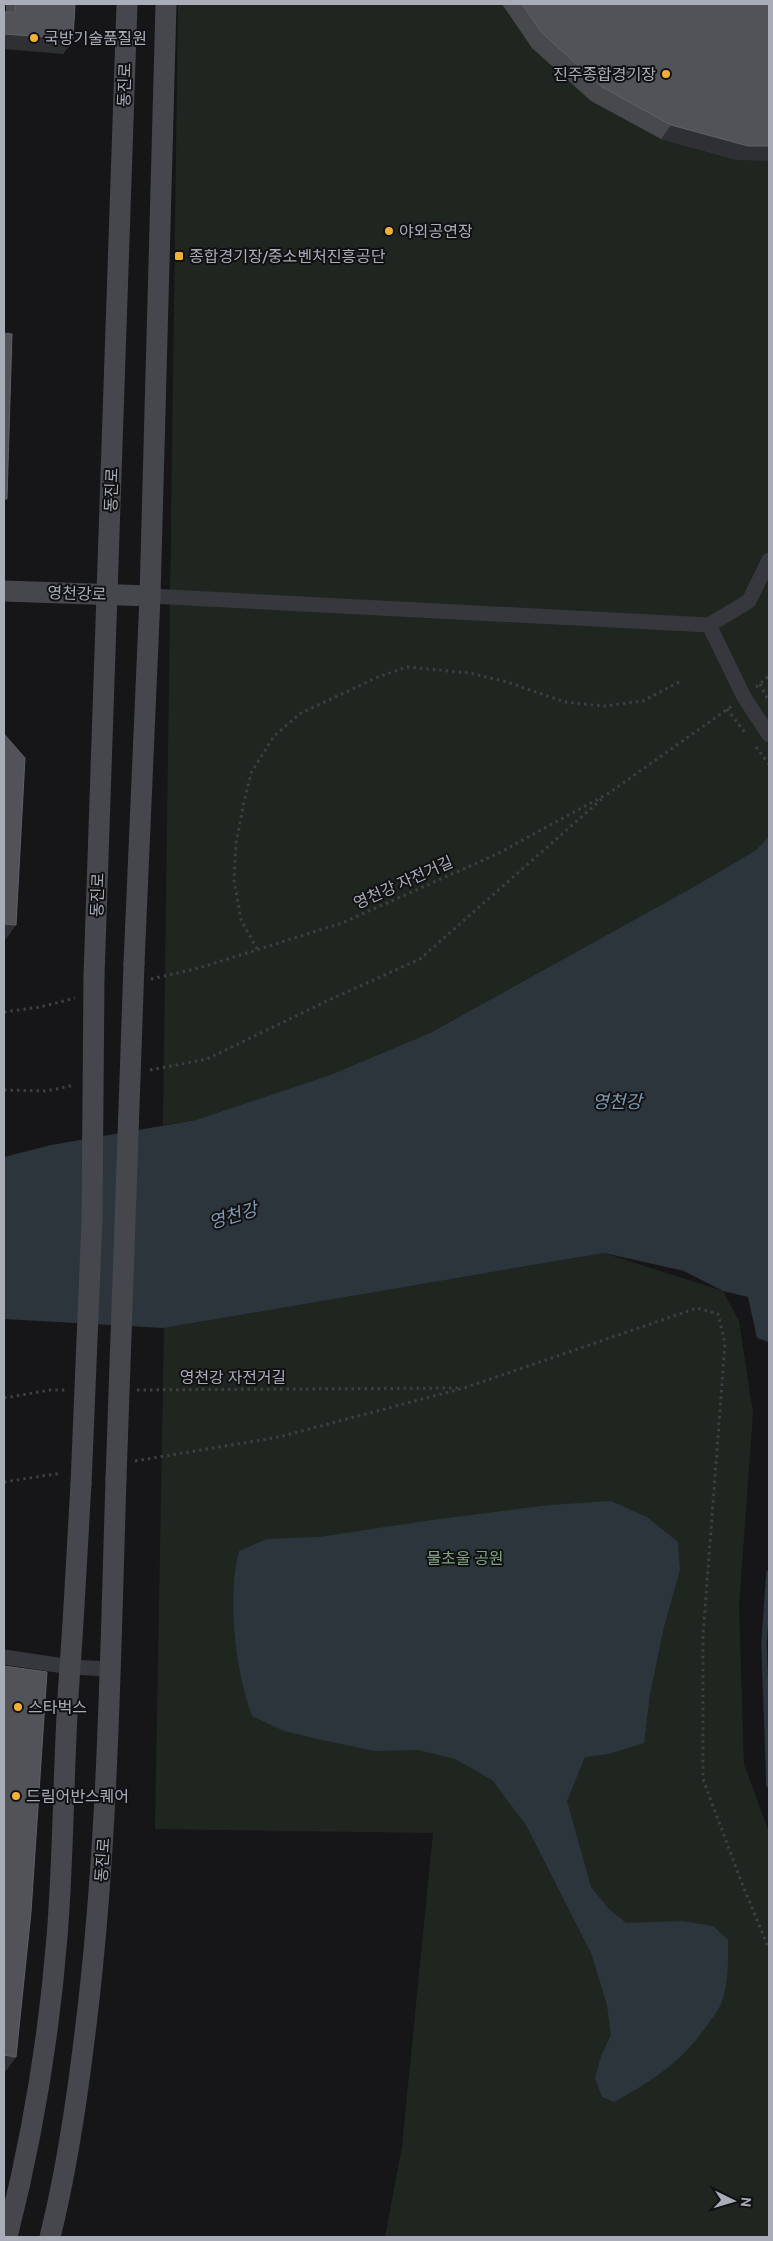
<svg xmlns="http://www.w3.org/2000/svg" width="773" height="2241" font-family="Cabin,'Noto Sans KR',sans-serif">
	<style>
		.green { fill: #1e261f }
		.water { fill: #2c353c }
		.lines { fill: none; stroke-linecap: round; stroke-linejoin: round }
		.stream { stroke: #2c353c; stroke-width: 5.5 }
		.path { stroke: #3d3f44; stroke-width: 3; stroke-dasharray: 2.5 4; stroke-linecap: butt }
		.street { stroke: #37383d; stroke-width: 15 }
		.secondary { stroke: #45474d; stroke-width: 21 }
		.secondary-bridge { stroke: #45474d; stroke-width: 21 }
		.wall { fill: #47494d }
		.shaded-wall { fill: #2f3033 }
		.building { fill: #525359; stroke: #5f6168 }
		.poi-dot { fill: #f2b134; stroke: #111113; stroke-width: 2 }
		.labels { text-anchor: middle; stroke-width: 4; stroke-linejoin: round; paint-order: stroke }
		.poi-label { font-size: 16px; fill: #a8adb8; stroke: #111113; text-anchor: start }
		.street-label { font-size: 16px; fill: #a8adb8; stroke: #111113 }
		.park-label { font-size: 16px; fill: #7fa381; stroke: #111113 }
		.water-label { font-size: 18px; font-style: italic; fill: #7f9bb3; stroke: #111113 }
	</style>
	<rect width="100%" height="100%" fill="#161618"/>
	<g class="green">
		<path d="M178 4H769V836L756 850 697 885 430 1033 330 1075 196 1120 163 1125Z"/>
		<path d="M604 1253 723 1291 739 1321 753 1413 739 1606 744 1764 769 1832V2237H385L402 2146 433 1833 155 1829 164 1328Z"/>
	</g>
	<g class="water">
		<path d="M769 836V1342L757 1338 748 1297 723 1291 684 1271 604 1253 164 1328 4 1319V1157L51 1145 196 1120 330 1075 430 1033 697 885 756 850Z"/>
		<path d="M611 1501 647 1517 678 1542 680 1570 664 1627 650 1694 644 1743 609 1754 585 1757 567 1801 591 1887 609 1909 626 1923 683 1921 713 1926 728 1940C728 1961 729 1984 721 2004 718 2011 712 2018 708 2024 682 2062 654 2080 614 2102L602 2097 595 2078 601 2056 611 2035 607 2005 591 1953 526 1825 492 1780 455 1759 418 1750 375 1751 317 1739 284 1731 252 1716C235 1670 227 1598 239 1551L267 1539 319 1537 432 1520 550 1505Z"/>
	</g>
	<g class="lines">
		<path class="stream" d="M769 1573 764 1643 769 1785"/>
		<g class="path">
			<path d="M760 684 769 702"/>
			<path d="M756 687 769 676"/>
			<path d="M727 709 746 734"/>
			<path d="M756 747 769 764"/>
			<path d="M257 949 241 920 234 880 236 843 243 807 251 773 274 736 301 713 378 677 407 667 469 673 504 681 565 702 604 706 643 701 681 681"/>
			<path d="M151 979 199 968 342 923 497 854 609 793 732 706"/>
			<path d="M4 1012 40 1007 75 998"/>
			<path d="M150 1070 207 1059 329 1000 420 959 604 797"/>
			<path d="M4 1090 46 1091 75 1085"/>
			<path d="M137 1390 458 1388"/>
			<path d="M4 1398 50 1390H65"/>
			<path d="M135 1461 279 1437 464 1388 697 1308 718 1314 725 1343 703 1636V1779L741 1881 769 1949"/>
			<path d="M4 1482 62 1473"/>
		</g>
		<g class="street">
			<path d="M150 596 709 625 749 601 769 560"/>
			<path d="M709 625 744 697 769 735"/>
			<path d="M4 1657 71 1667 110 1669"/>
		</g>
		<g class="secondary">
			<path d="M4 591 150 596"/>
			<path d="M134 964 150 596 166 4"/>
			<path d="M94 976 127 4"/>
			<path d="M7 2237C32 2139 49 2037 57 1937 64 1852 63 1766 69 1681 74 1616 77 1550 81 1484"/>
			<path d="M50 2237C66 2173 76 2107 84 2041 108 1855 110 1667 116 1479"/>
		</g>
		<g class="secondary-bridge">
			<path d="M116 1479 134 964"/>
			<path d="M81 1484 92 1220 94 976"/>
		</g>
	</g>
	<g class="wall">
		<path d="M6 4H75L73 39 63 54 6 12Z"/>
		<path d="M502 4H769L738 160 661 139 591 101 532 48Z"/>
	</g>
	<g class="shaded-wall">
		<path d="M4 34 73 39 63 54 4 49Z"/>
		<path d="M671 125 769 146V161L738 160 661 139Z"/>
		<path d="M4 924 16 925 6 939H4Z"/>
		<path d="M4 2055 16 2057 6 2071H4Z"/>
	</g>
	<g class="building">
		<path d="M15 4H75L73 39 4 34V12H15Z"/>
		<path d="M522 4H769V146H748L671 125 602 87 542 33Z"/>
		<path d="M4 333 12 334 7 499H4Z"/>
		<path d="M4 734 25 758 16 925 4 924Z"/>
		<path d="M4 1666 47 1672 31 1912 16 2057 4 2055Z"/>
	</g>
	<g class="poi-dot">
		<circle cx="34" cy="38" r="5"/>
		<circle cx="666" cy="74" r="5"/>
		<circle cx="389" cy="231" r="5"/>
		<rect x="174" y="251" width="10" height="10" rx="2.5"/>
		<circle cx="18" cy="1707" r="5"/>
		<circle cx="16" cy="1796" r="5"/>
	</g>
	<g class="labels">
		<g class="poi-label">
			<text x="44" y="44">국방기술품질원</text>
			<text x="656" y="80" text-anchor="end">진주종합경기장</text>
			<text x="399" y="237">야외공연장</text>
			<text x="189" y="262">종합경기장/중소벤처진흥공단</text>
			<text x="28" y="1713">스타벅스</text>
			<text x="26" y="1802">드림어반스퀘어</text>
		</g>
		<g class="street-label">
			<text transform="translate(124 85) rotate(-88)" y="6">동진로</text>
			<text transform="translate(111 490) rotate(-88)" y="6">동진로</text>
			<text transform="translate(77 593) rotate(2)" y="6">영천강로</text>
			<text transform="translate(403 882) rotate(-24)" y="6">영천강 자전거길</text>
			<text transform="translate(97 895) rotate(-88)" y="6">동진로</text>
			<text x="233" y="1383">영천강 자전거길</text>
			<text transform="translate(102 1860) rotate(-86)" y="6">동진로</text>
		</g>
		<g class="park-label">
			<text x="465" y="1564">물초울 공원</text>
		</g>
		<g class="water-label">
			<text x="617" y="1108">영천강</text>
			<text transform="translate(233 1216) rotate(-17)" y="6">영천강</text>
		</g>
	</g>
	<rect width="773" height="2241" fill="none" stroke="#a8adb8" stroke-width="10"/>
	<g transform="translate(733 2201) rotate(95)" stroke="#111113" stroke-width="4" paint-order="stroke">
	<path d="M0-4L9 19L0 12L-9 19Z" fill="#a8adb8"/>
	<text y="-8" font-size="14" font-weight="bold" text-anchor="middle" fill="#a8adb8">N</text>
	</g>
</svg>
